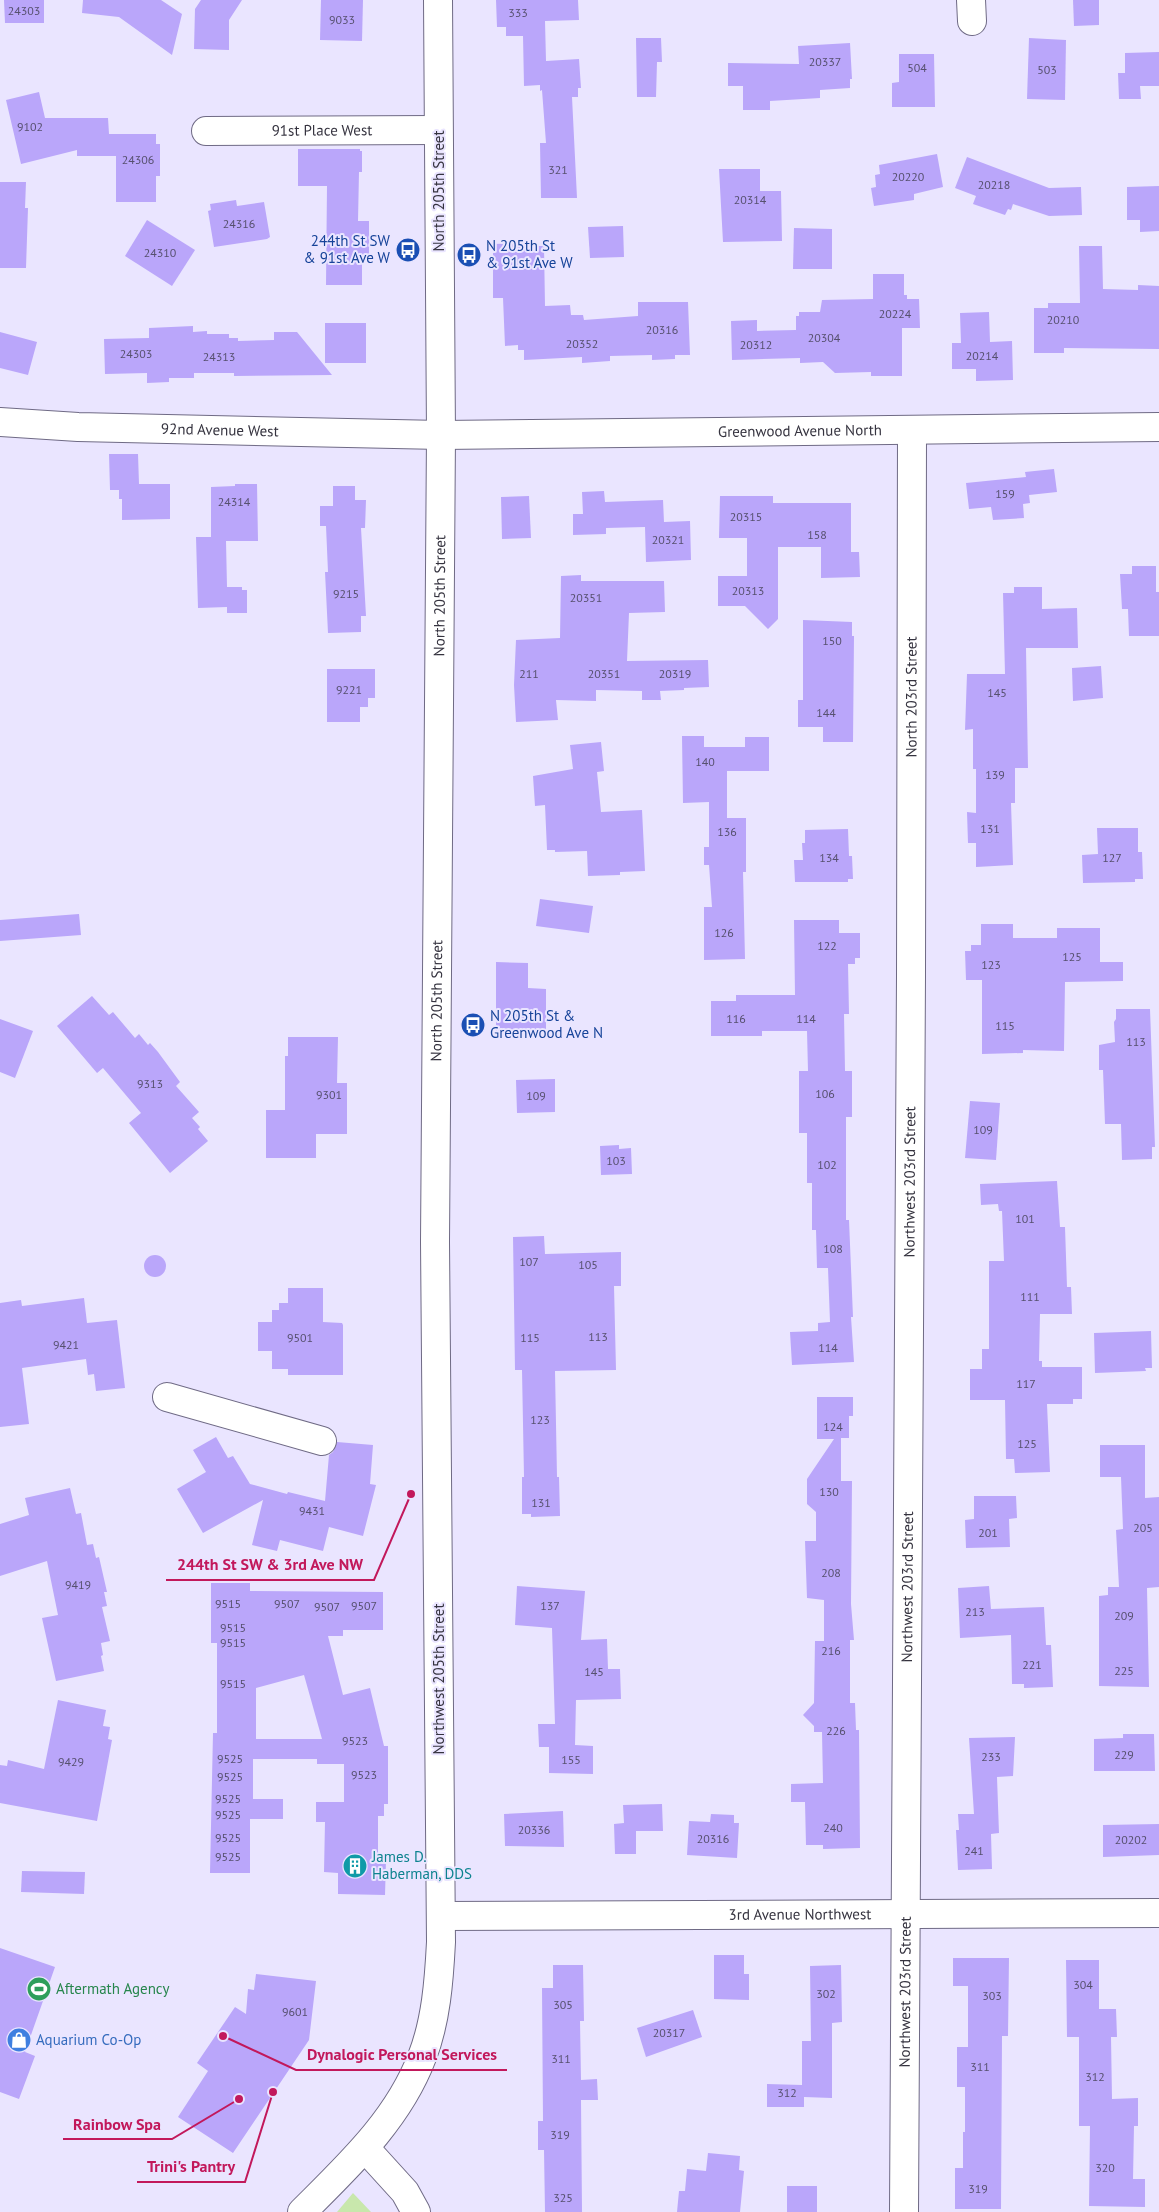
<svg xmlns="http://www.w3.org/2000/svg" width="1159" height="2212" font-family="'PT Sans',sans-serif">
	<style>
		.green { fill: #c8e7ac }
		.building { fill: #baa6fa; fill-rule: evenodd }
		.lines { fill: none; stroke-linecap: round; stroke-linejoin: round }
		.street-casing { stroke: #6f6a85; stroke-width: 30 }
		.secondary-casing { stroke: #6f6a85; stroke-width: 30 }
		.street { stroke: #fff; stroke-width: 28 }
		.secondary { stroke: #fff; stroke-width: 28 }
		.labels { text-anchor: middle; stroke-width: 4; stroke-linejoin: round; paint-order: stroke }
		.number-label { font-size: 12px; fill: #56506e }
		.street-label { font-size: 15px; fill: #35333f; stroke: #eae5ff }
		.transit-label { font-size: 15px; fill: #164399; stroke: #eae5ff; text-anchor: start }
		.culture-label { font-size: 15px; fill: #0d838f; stroke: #eae5ff; text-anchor: start }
		.leisure-label { font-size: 15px; fill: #27864d; stroke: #eae5ff; text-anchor: start }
		.shop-label { font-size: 15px; fill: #366cbe; stroke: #eae5ff; text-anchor: start }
		.leader { fill: none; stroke: #c2185b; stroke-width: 2 }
		.callout-dot { fill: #c2185b; stroke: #eae5ff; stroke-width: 2 }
		.callout-label { font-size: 16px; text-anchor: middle; font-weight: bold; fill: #c2185b; stroke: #eae5ff; stroke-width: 4; stroke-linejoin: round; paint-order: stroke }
	</style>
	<rect width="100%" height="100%" fill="#eae5ff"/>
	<path class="green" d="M353 2193 371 2212H337Z"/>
	<g class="building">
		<path d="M4 0H44V23H5Z"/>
		<path d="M83 0H161L182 14 172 55 119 17 82 13Z"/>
		<path d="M201 0H242L229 20V50L194 49 195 9Z"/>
		<path d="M321 0H363L362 41 320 40Z"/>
		<path d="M496 0H578L579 20 545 21 546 61 579 59 581 88H578V97H572L577 198H541L540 143H546L542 90 540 91V85L524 86 523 36H506V27H497Z"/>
		<path d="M1073 0H1099V25L1074 26Z"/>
		<path d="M636 38H661L662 62H657L656 97H637Z"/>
		<path d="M1029 38 1066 40 1065 100 1027 99Z"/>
		<path d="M850 43 852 79H850V88L820 90V98L770 101V110H743V86H728V63L799 64 798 46Z"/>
		<path d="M1159 52V86H1140L1141 99H1119L1118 73H1125V53Z"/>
		<path d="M899 54H934L935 107H892V83L899 82Z"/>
		<path d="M39 92 45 118H108L109 134H156V144H160V176H156V202H116V156H77V150L21 164 6 100Z"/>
		<path d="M298 149H360V151H362V172H359L358 221H369V261H362V285H326L327 186H298Z"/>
		<path d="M937 154 943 187 914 194V200L874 206 871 188 876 187 875 175 880 174 879 165Z"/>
		<path d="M967 157 1049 188 1081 187 1082 215 1049 216 1013 204 1011 210 1008 209 1005 215 973 204 976 196 955 188Z"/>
		<path d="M719 169H760V191H781L782 241 723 242Z"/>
		<path d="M0 182H26L25 208H28L26 268H0Z"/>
		<path d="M1159 186V231L1140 232V220H1127V187Z"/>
		<path d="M236 200 237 206 264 202 270 237 267 239 214 247 208 211 211 210 210 204Z"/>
		<path d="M147 220 195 250 172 286 125 256Z"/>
		<path d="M623 226 624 257 590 258 588 227Z"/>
		<path d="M794 228 832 229V269H793Z"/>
		<path d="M537 243V246H544L545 306 570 305 571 315H583L584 320 638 316V302H688L690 355H675V359L652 360V355L610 356V361L582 363V357L524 360V350H518V345L505 346 503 298H493V244Z"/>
		<path d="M1079 246H1102L1103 289 1138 290V285L1159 286V349L1064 348V353H1034V308H1048V303H1080Z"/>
		<path d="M873 274H904V295H907V299H919L920 328H902V376H871V372L835 373 823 362 800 363V358L732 360 731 321 757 320V331L796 330V316H799V312H820L822 300 873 299Z"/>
		<path d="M989 312 990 342 1012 341 1013 380 976 381V369H952V343H961L960 313Z"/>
		<rect x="325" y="323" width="41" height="40"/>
		<path d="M193 326V332L207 331V334H229V338H238V341L274 340V332H297L332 375 234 376V373H194V378H169V382L147 383V373L105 374 104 339 149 338V328Z"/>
		<path d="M0 332 37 342 28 375 0 368Z"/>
		<path d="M109 454H138L139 484H170V519L122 520V499H119V490H110Z"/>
		<path d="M1054 469 1057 492 1029 495 1030 503 1023 504 1024 518 993 520 991 507 969 509 966 483 1026 477 1025 472Z"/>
		<path d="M235 484H257L258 541H226L227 587H242V590H247V613H227V607L198 608 196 537H211V487L235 486Z"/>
		<path d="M333 486H355V500H366L365 528H361L366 616H361V632L328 633 325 572H328L326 526H320V506H333Z"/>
		<path d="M604 491 605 502 663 500 664 522 690 521 691 560 646 562 645 527 606 528V534L573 535V514H583L582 492Z"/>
		<path d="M529 496 531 538 502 539 501 497Z"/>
		<path d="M720 496H773V503H851V552H859L860 577 821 578V547H778V619L768 629 745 606H718V576H747V538H719Z"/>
		<path d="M1132 566H1156V592H1159V636H1129L1128 609H1122L1120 574H1132Z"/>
		<path d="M581 575V581H664L665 612 629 613 627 661 708 660 709 687 684 688V690L660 691 661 700H642V691L596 690V701L556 700 558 720 516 722 514 685 516 640 560 638 561 576Z"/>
		<path d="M1014 587H1042V609L1077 608 1078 648H1026L1028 768H1015V803H1011L1013 865 976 867V843H968L967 812 976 813V769H973V729L965 730 967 674H1005L1003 593H1014Z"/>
		<path d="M803 620 852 622V636H854L853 742H823V727H798V700H803Z"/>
		<path d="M1101 666 1103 698 1073 701 1072 668Z"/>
		<path d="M327 669H375V698H368V707H360V722H327Z"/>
		<path d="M682 736H704V747H745V737H769V771H727V818H746V872H743L745 959 704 960V907H712L709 865H704V847H709V802L683 803Z"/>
		<path d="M601 742 604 771 597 772 601 812 642 810 645 871 620 872V875L588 876 587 851 555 852V850H547L545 805 535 806 533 776 573 769 570 745Z"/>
		<path d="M1097 828H1138V852H1142L1143 879H1135V882L1083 883 1082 855 1098 854Z"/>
		<path d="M848 829 849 856H852L853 879H848V882H795L794 860H803L802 843H805V830Z"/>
		<path d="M540 899 593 906 589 933 536 926Z"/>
		<path d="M79 914 81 935 0 941V920Z"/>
		<path d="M794 920H839V933H860V958H855V964H848L849 1014H844L845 1071H852V1117H846V1220H849L853 1317H851L854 1362 792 1365 790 1332 818 1331V1323L830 1322 828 1268H817L816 1230H812V1183H807V1133H799V1071H808L807 1031H762V1036H711V1001H736V995H795Z"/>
		<path d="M981 924H1013V938H1057V928H1100V962H1123V981L1065 982 1064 1051 1023 1050V1053L982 1054V980H966L965 951H971V945H981Z"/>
		<path d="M496 962 528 963V988L546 989V1032L496 1031Z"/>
		<path d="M92 996 109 1015 113 1012 135 1038 139 1034 148 1045 150 1043 158 1052 180 1082 176 1086 199 1112 192 1118 200 1127 198 1129 208 1141 170 1173 129 1123 141 1113 103 1068 97 1073 57 1026Z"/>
		<path d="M1116 1009H1150L1155 1147H1152V1159L1122 1160 1121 1124H1105L1103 1070H1099V1045L1115 1042 1114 1022 1116 1019Z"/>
		<path d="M0 1019 33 1031 15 1078 0 1072Z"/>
		<path d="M288 1037H338L337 1083H347V1134H316V1158H266V1110H285V1056H288Z"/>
		<path d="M555 1079V1112L517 1113 516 1080Z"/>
		<path d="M970 1101 1000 1103 996 1160 965 1158Z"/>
		<path d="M619 1145V1149L631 1148 632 1174 601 1175 600 1146Z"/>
		<path d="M1057 1181 1060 1227H1065L1067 1287H1071L1072 1314H1040L1039 1361H1042V1367H1082V1399H1073V1404H1047L1050 1472 1015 1473 1014 1459H1006L1005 1400H970V1369H982V1349H989V1261H1004L1002 1211H999L998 1204 981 1205 980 1184Z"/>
		<path d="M544 1236 545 1254 621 1252V1286H614L616 1370 555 1371 557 1477H559L560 1516 531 1517V1514H522V1477H524L522 1370H515L513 1237Z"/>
		<circle cx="155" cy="1266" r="11"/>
		<path d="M288 1288H323V1322L342 1323 343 1325V1375H288V1369H272V1351H258V1322H272V1310H279V1303H288Z"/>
		<path d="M84 1298 87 1323 117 1320 125 1388 96 1391 94 1374 88 1375 86 1359 22 1368 29 1424 0 1427V1303L21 1300 22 1306Z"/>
		<path d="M1151 1331 1152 1368H1145L1146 1371 1095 1373 1094 1333Z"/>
		<path d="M817 1397H853V1416H849V1438H841V1481H852L851 1604 854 1640H850V1703H855L856 1730H859L860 1848 823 1849V1845H806L805 1802H791V1784L823 1783 822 1732H814V1726L803 1715 814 1703 815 1641H824V1600L807 1598 805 1541H816V1512L807 1504V1479L834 1439H817Z"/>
		<path d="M216 1437 228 1458 233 1456 250 1484 287 1494 288 1492 325 1501 329 1455 333 1452 337 1442 373 1445 370 1484 376 1485 363 1536 329 1527 323 1551 280 1540 277 1551 252 1545 263 1500 203 1533 177 1489 206 1472 193 1450Z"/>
		<path d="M1100 1445H1145V1498L1159 1497V1587L1147 1588 1149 1687 1099 1686V1596L1108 1595V1587H1119L1116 1530 1123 1529 1121 1477H1100Z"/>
		<path d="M70 1488 76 1514 81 1513 87 1545 93 1544 96 1558 99 1557 107 1592H104L107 1606 102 1607 110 1641 101 1643 103 1655 101 1656 104 1671 56 1681 42 1618 58 1615 47 1561 0 1576V1524L29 1515 25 1498Z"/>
		<path d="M974 1496H1016L1017 1518 1009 1519 1010 1547 966 1548 965 1520 974 1519Z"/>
		<path d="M211 1583H250V1591L383 1592V1630H343V1636H328L343 1695 370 1688 384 1746H388V1804H384V1816H378V1860H386L385 1895 338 1894V1873L324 1872 325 1822H316V1802H344V1764H317V1759H253V1799H283V1819H250V1873H210L213 1733H217V1643H211ZM304 1675 322 1739H256V1688Z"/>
		<path d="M517 1586 585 1591 581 1640 607 1639 608 1669H620L621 1699 576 1700 575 1745 593 1746V1774L549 1773V1747H539L538 1724H555L552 1628 515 1625Z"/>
		<path d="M989 1586 991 1609 1044 1607 1046 1645H1051L1053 1687 1024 1688V1684H1012L1011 1635 960 1638 958 1588Z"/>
		<path d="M58 1700 106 1710 103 1726 110 1727 108 1739 112 1740 97 1821 0 1803V1765L7 1766 8 1760 44 1769Z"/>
		<path d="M1123 1734H1154L1155 1771H1094V1739L1123 1738Z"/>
		<path d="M1015 1737 1013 1776 997 1777 999 1833 991 1834 992 1869 958 1870 956 1830H959L958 1814H974L969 1738Z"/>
		<path d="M662 1804 663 1831H636V1854H615L614 1824 624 1823 623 1805Z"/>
		<path d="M563 1811 564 1847 505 1846 504 1814Z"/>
		<path d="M711 1814 734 1815V1823H739L737 1858 687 1855 689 1821 710 1822Z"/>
		<path d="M1159 1824V1855L1103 1857V1825Z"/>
		<path d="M22 1871 85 1872 84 1894 21 1892Z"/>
		<path d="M0 1948 55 1967 25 2052 35 2056 19 2099 0 2092Z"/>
		<path d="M714 1955H744V1974H749V2000L714 1999Z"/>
		<path d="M953 1958H1009L1008 2036H1002L1001 2209H955V2168H963V2132H965V2087H957V2047H968V1986H953Z"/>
		<path d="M1066 1960H1099V2009H1116L1117 2037H1111L1112 2099 1138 2098V2126H1134L1133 2179H1145V2207L1089 2206 1090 2126H1079V2037H1067Z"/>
		<path d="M553 1965H583L584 2021H580L581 2080 597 2079 598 2100H581L582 2212H545L544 2150H538V2121H543L542 1988H553Z"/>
		<path d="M841 1965 842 2022 832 2023V2098L804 2097V2107H767V2084L802 2085V2041H811L810 1966Z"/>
		<path d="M256 1974 316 1981 309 2040 233 2153 178 2117 208 2071 197 2063 235 2007 246 2014 248 1989 254 1990Z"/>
		<path d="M693 2010 702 2037 646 2057 637 2028Z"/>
		<path d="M708 2153 740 2156 739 2170 744 2171 740 2212H677L679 2191H685L687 2169 706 2171Z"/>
		<rect x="787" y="2186" width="30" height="26"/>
	</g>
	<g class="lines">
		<defs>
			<g id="street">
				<path d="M971 0 972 21"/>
				<path id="s1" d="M206 131 438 130"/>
				<path id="s2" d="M441 435 1159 427"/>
				<path d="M167 1397 322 1441"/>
				<path id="s3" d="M904 2212 911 976 912 431"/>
			</g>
			<g id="secondary">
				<path id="s4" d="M0 422 78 427 441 435"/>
				<path id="s5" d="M441 1916 1159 1913"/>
				<path d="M365 2148 405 2192 416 2212"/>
				<path id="s6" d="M302 2212C348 2166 398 2120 422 2057 436 2021 439 1981 441 1942L435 1242 441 435 438 0"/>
			</g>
		</defs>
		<use href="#street" class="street-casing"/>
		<use href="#secondary" class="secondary-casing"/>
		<use href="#street" class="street"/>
		<use href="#secondary" class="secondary"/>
	</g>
	<defs>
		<symbol id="bus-disc" viewBox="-11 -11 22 22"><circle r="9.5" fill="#1a4fb4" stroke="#eae5ff"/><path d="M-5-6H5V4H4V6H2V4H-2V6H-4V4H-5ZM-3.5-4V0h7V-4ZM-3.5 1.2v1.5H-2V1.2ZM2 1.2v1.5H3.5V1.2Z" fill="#fff"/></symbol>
		<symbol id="building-disc" viewBox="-11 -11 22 22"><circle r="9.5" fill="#0f9aa8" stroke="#eae5ff"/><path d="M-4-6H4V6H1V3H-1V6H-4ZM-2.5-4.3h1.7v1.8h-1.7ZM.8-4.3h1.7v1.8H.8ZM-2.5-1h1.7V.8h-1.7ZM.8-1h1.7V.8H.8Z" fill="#fff"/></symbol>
		<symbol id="stadium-disc" viewBox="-11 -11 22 22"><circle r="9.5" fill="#2e9e5b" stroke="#eae5ff"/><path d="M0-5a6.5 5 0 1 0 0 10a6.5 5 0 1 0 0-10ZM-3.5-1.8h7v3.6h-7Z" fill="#fff"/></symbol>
		<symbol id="shop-disc" viewBox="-11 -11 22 22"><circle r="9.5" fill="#3f7fe0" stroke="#eae5ff"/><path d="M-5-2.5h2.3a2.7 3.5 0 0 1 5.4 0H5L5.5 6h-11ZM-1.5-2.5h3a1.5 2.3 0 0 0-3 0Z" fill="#fff"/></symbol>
	</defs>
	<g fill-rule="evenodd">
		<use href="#bus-disc" x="394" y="236" width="28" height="28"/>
		<use href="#bus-disc" x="455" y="241" width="28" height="28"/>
		<use href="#bus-disc" x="459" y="1011" width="28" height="28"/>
		<use href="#building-disc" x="341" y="1852" width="28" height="28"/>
		<use href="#stadium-disc" x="25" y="1975" width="28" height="28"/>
		<use href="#shop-disc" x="5" y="2026" width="28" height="28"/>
	</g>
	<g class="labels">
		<g class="number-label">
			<text x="24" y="15">24303</text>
			<text x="518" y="17">333</text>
			<text x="342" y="24">9033</text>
			<text x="825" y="66">20337</text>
			<text x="917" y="72">504</text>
			<text x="1047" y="74">503</text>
			<text x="30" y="131">9102</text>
			<text x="138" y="164">24306</text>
			<text x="558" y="174">321</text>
			<text x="908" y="181">20220</text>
			<text x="994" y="189">20218</text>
			<text x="750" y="204">20314</text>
			<text x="239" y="228">24316</text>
			<text x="160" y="257">24310</text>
			<text x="895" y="318">20224</text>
			<text x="1063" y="324">20210</text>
			<text x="662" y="334">20316</text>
			<text x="824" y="342">20304</text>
			<text x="582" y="348">20352</text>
			<text x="756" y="349">20312</text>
			<text x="136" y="358">24303</text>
			<text x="982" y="360">20214</text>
			<text x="219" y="361">24313</text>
			<text x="1005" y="498">159</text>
			<text x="234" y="506">24314</text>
			<text x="746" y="521">20315</text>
			<text x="817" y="539">158</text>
			<text x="668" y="544">20321</text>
			<text x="748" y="595">20313</text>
			<text x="346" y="598">9215</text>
			<text x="586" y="602">20351</text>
			<text x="832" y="645">150</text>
			<text x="529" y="678">211</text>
			<text x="604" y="678">20351</text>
			<text x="675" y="678">20319</text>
			<text x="349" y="694">9221</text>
			<text x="997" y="697">145</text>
			<text x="826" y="717">144</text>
			<text x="705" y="766">140</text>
			<text x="995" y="779">139</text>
			<text x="990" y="833">131</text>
			<text x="727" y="836">136</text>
			<text x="829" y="862">134</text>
			<text x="1112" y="862">127</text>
			<text x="724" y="937">126</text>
			<text x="827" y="950">122</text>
			<text x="1072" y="961">125</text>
			<text x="991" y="969">123</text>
			<text x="736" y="1023">116</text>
			<text x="806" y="1023">114</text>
			<text x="1005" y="1030">115</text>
			<text x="1136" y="1046">113</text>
			<text x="150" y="1088">9313</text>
			<text x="825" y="1098">106</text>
			<text x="329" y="1099">9301</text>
			<text x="536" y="1100">109</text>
			<text x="983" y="1134">109</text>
			<text x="616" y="1165">103</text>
			<text x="827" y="1169">102</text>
			<text x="1025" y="1223">101</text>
			<text x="833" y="1253">108</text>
			<text x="529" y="1266">107</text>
			<text x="588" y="1269">105</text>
			<text x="1030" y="1301">111</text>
			<text x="598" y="1341">113</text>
			<text x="300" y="1342">9501</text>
			<text x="530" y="1342">115</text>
			<text x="66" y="1349">9421</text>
			<text x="828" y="1352">114</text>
			<text x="1026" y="1388">117</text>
			<text x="540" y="1424">123</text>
			<text x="833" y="1431">124</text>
			<text x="1027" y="1448">125</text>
			<text x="829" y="1496">130</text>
			<text x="541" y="1507">131</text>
			<text x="312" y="1515">9431</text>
			<text x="1143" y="1532">205</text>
			<text x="988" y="1537">201</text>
			<text x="831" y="1577">208</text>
			<text x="78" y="1589">9419</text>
			<text x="228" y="1608">9515</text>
			<text x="287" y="1608">9507</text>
			<text x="364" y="1610">9507</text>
			<text x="550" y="1610">137</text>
			<text x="327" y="1611">9507</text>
			<text x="975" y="1616">213</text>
			<text x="1124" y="1620">209</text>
			<text x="233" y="1632">9515</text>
			<text x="233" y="1647">9515</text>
			<text x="831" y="1655">216</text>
			<text x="1032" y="1669">221</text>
			<text x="1124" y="1675">225</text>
			<text x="594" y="1676">145</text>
			<text x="233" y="1688">9515</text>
			<text x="836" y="1735">226</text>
			<text x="355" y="1745">9523</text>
			<text x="1124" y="1759">229</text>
			<text x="991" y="1761">233</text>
			<text x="230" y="1763">9525</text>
			<text x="571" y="1764">155</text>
			<text x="71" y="1766">9429</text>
			<text x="364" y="1779">9523</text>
			<text x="230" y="1781">9525</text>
			<text x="228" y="1803">9525</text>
			<text x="228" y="1819">9525</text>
			<text x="833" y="1832">240</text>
			<text x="534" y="1834">20336</text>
			<text x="228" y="1842">9525</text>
			<text x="713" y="1843">20316</text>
			<text x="1131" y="1844">20202</text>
			<text x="974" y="1855">241</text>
			<text x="228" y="1861">9525</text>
			<text x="1083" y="1989">304</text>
			<text x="826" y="1998">302</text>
			<text x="992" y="2000">303</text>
			<text x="563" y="2009">305</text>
			<text x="295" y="2016">9601</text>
			<text x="669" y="2037">20317</text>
			<text x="561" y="2063">311</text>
			<text x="980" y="2071">311</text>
			<text x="1095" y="2081">312</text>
			<text x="787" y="2097">312</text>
			<text x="560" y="2139">319</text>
			<text x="1105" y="2172">320</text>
			<text x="978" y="2193">319</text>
			<text x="563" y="2202">325</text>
		</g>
		<g class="street-label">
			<text dy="5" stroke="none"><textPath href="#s1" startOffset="116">91st Place West</textPath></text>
			<text transform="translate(439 191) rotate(-90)" y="5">North 205th Street</text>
			<text dy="5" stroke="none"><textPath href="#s4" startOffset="220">92nd Avenue West</textPath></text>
			<text dy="5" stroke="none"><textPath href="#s2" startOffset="359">Greenwood Avenue North</textPath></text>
			<text dy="5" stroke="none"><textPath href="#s6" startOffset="1661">North 205th Street</textPath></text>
			<text dy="5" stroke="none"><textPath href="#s3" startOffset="1515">North 203rd Street</textPath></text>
			<text dy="5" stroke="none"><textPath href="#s6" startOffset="1256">North 205th Street</textPath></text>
			<text dy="5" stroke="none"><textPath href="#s3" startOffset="1030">Northwest 203rd Street</textPath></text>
			<text dy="5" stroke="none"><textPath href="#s3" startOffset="625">Northwest 203rd Street</textPath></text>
			<text transform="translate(439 1679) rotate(-90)" y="5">Northwest 205th Street</text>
			<text dy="5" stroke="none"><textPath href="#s5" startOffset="359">3rd Avenue Northwest</textPath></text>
			<text dy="5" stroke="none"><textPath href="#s3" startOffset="220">Northwest 203rd Street</textPath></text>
		</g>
		<g class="transit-label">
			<text x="390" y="246" text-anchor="end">244th St SW<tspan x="390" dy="17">&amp; 91st Ave W</tspan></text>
			<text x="486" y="251">N 205th St<tspan x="486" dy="17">&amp; 91st Ave W</tspan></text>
			<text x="490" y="1021">N 205th St &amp;<tspan x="490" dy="17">Greenwood Ave N</tspan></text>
		</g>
		<g class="culture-label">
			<text x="372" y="1862">James D.<tspan x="372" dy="17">Haberman, DDS</tspan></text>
		</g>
		<g class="leisure-label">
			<text x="56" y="1994">Aftermath Agency</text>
		</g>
		<g class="shop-label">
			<text x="36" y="2045">Aquarium Co-Op</text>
		</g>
	</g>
	<path class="leader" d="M411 1494L374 1580H166M223 2036L296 2070H507M239 2099L172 2139H63M273 2092L245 2182H137"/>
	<g class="callout-dot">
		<circle cx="411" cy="1494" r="5"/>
		<circle cx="223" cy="2036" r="5"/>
		<circle cx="239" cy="2099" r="5"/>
		<circle cx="273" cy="2092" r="5"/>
	</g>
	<g class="callout-label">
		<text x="270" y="1570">244th St SW &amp; 3rd Ave NW</text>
		<text x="402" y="2060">Dynalogic Personal Services</text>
		<text x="117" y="2130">Rainbow Spa</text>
		<text x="191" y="2172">Trini's Pantry</text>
	</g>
</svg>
